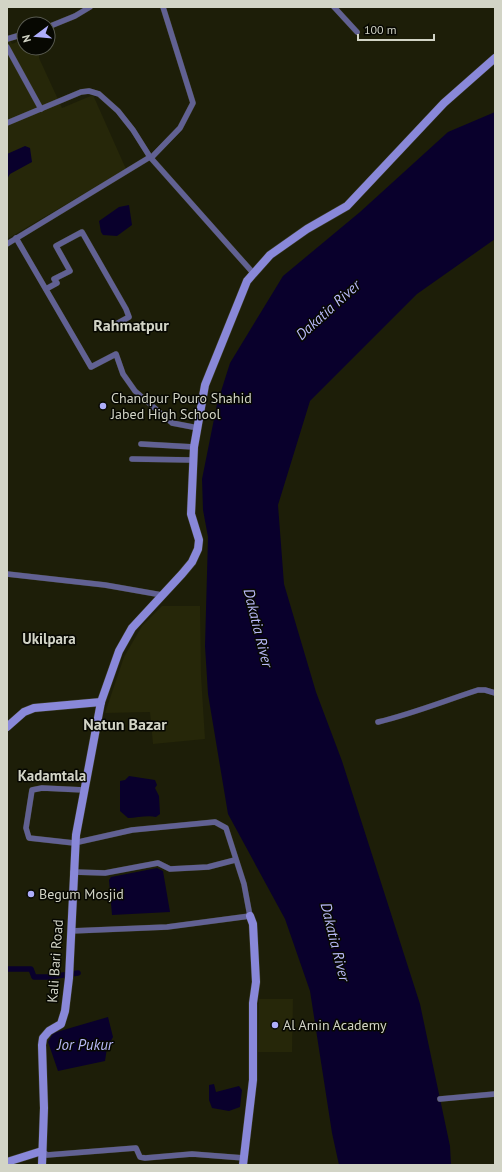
<svg xmlns="http://www.w3.org/2000/svg" width="502" height="1172" font-family="'PT Sans',sans-serif">
	<style>
		.built { fill: #262709 }
		.water { fill: #09002c }
		.lines { fill: none; stroke-linecap: round; stroke-linejoin: round }
		.canal { stroke: #09002c; stroke-width: 5.5 }
		.street-casing { stroke: #3a3b26; stroke-width: 6 }
		.secondary-casing { stroke: #3a3b26; stroke-width: 9 }
		.street { stroke: #616193; stroke-width: 5.5 }
		.secondary { stroke: #8988d9; stroke-width: 8 }
		.poi-dot { fill: #aeaefb; stroke: #070802; stroke-width: 1.5 }
		.labels { text-anchor: middle; stroke-width: 3; stroke-linejoin: round; paint-order: stroke }
		.poi-label { font-size: 14px; fill: #d2d4c6; stroke: #070802; text-anchor: start }
		.street-label { font-size: 14px; fill: #d2d4c6; stroke: #070802 }
		.water-label { font-size: 15px; font-style: italic; fill: #b8b9f7; stroke: #070802 }
		.neighbourhood-label { font-size: 15px; font-weight: bold; fill: #d2d4c6; stroke: #070802 }
		.quarter-label { font-size: 16px; font-weight: bold; fill: #d2d4c6; stroke: #070802 }
	</style>
	<rect width="100%" height="100%" fill="#1d1e08"/>
	<g class="built">
		<path d="M7 34 12 44 24 39V48H40L39 58 62 108 93 95 126 169 7 239Z"/>
		<path d="M162 606H200L201 675 205 739 153 744 150 712 105 713 124 657 142 626Z"/>
		<path d="M259 999H293L292 1052H258Z"/>
	</g>
	<g class="water">
		<path d="M495 112V239L417 294 310 401 278 505 284 584 316 692 342 761 420 1004 450 1146 451 1165H339L332 1133 310 991 285 919 228 814 208 694 205 646 208 537 203 510 202 479 217 404 230 363 283 276 360 212 448 132Z"/>
		<path d="M25 146 30 148 32 162 10 174 7 179V154Z"/>
		<path d="M129 205 132 225 117 236 103 235 101 232 99 221 119 207Z"/>
		<path d="M129 776 155 780 157 785 155 788 159 796 160 814 156 817C147 815 137 818 128 818L120 811V781L125 780Z"/>
		<path d="M157 868 163 871 170 912 112 915 109 880 111 877Z"/>
		<path d="M108 1017 113 1037 107 1048 105 1061 58 1071 48 1042 53 1033Z"/>
		<path d="M214 1084 216 1092 239 1086 242 1090 240 1107 229 1111 212 1108 209 1100V1085Z"/>
	</g>
	<g class="lines">
		<path class="canal" d="M7 969H31L34 977H49L78 973"/>
		<defs>
			<g id="street">
				<path d="M334 7 357 32"/>
				<path d="M48 27 75 16 90 7"/>
				<path d="M7 39 24 34"/>
				<path d="M7 47 41 109"/>
				<path d="M7 123 81 92 89 91 99 94 118 111 133 130 150 157 254 274"/>
				<path d="M151 158 180 128 193 103 163 7"/>
				<path d="M16 238 91 367 116 354 123 374 135 391 172 423 198 428"/>
				<path d="M7 244 150 157"/>
				<path d="M46 289 57 283 54 279 70 271 56 246 82 232 126 309 129 317 118 323"/>
				<path d="M141 444 194 447"/>
				<path d="M132 459 192 460"/>
				<path d="M7 574 105 585 162 595"/>
				<path d="M378 722C412 714 444 701 478 690H485L495 693"/>
				<path d="M73 872 105 873 158 863 170 869 208 867 235 860"/>
				<path d="M71 931 167 927 250 916 244 884 226 828 215 822 132 830 74 843 29 838 26 828 32 790 42 788 84 790"/>
				<path d="M440 1099 495 1094"/>
				<path d="M42 1151 47 1155 136 1148 140 1157 145 1158 192 1154 244 1158"/>
			</g>
			<g id="secondary">
				<path d="M7 727 24 712 34 708 101 702"/>
				<path d="M7 1162 42 1151"/>
				<path d="M42 1165 44 1108 42 1045 43 1038 49 1031 61 1024 65 1011 69 978 76 835 101 702 119 651 132 628 182 574 192 562 198 549 199 540 191 514 194 447 205 385 247 281 270 255 307 229 347 206 444 103 495 58"/>
				<path d="M243 1165 253 1080V1003L256 982 253 924 250 916"/>
			</g>
		</defs>
		<use href="#street" class="street-casing"/>
		<use href="#secondary" class="secondary-casing"/>
		<use href="#street" class="street"/>
		<use href="#secondary" class="secondary"/>
	</g>
	<g class="poi-dot">
		<circle cx="103" cy="406" r="4"/>
		<circle cx="31" cy="894" r="4"/>
		<circle cx="275" cy="1025" r="4"/>
	</g>
	<g class="labels">
		<g class="poi-label">
			<text x="111" y="403">Chandpur Pouro Shahid<tspan x="111" dy="16">Jabed High School</tspan></text>
			<text x="39" y="899">Begum Mosjid</text>
			<text x="283" y="1030">Al Amin Academy</text>
		</g>
		<g class="street-label">
			<text transform="translate(55 961) rotate(-86)" y="5">Kali Bari Road</text>
		</g>
		<g class="water-label">
			<text transform="translate(328 310) rotate(-42)" y="5">Dakatia River</text>
			<text transform="translate(258 628) rotate(76)" y="5">Dakatia River</text>
			<text transform="translate(335 942) rotate(76)" y="5">Dakatia River</text>
			<text x="85" y="1050">Jor Pukur</text>
		</g>
		<g class="neighbourhood-label">
			<text x="49" y="644">Ukilpara</text>
			<text x="52" y="781">Kadamtala</text>
		</g>
		<g class="quarter-label">
			<text x="131" y="331">Rahmatpur</text>
			<text x="125" y="730">Natun Bazar</text>
		</g>
	</g>
	<rect width="502" height="1172" fill="none" stroke="#d2d4c6" stroke-width="16"/>
	<g transform="translate(36 36) rotate(254)"><circle r="19" fill="#070802" stroke="#585a50"/>
	<path d="M0-3L7 15L0 10L-7 15Z" fill="#aeaefb"/>
	<text y="-6" font-size="11" font-weight="bold" text-anchor="middle" fill="#d2d4c6">N</text>
	</g>
	<path d="M358 34v6h76v-6" fill="none" stroke="#d2d4c6" stroke-width="2"/>
	<text x="364" y="34" font-size="12" fill="#d2d4c6" stroke="#070802" stroke-width="3" paint-order="stroke">100 m</text>
</svg>
